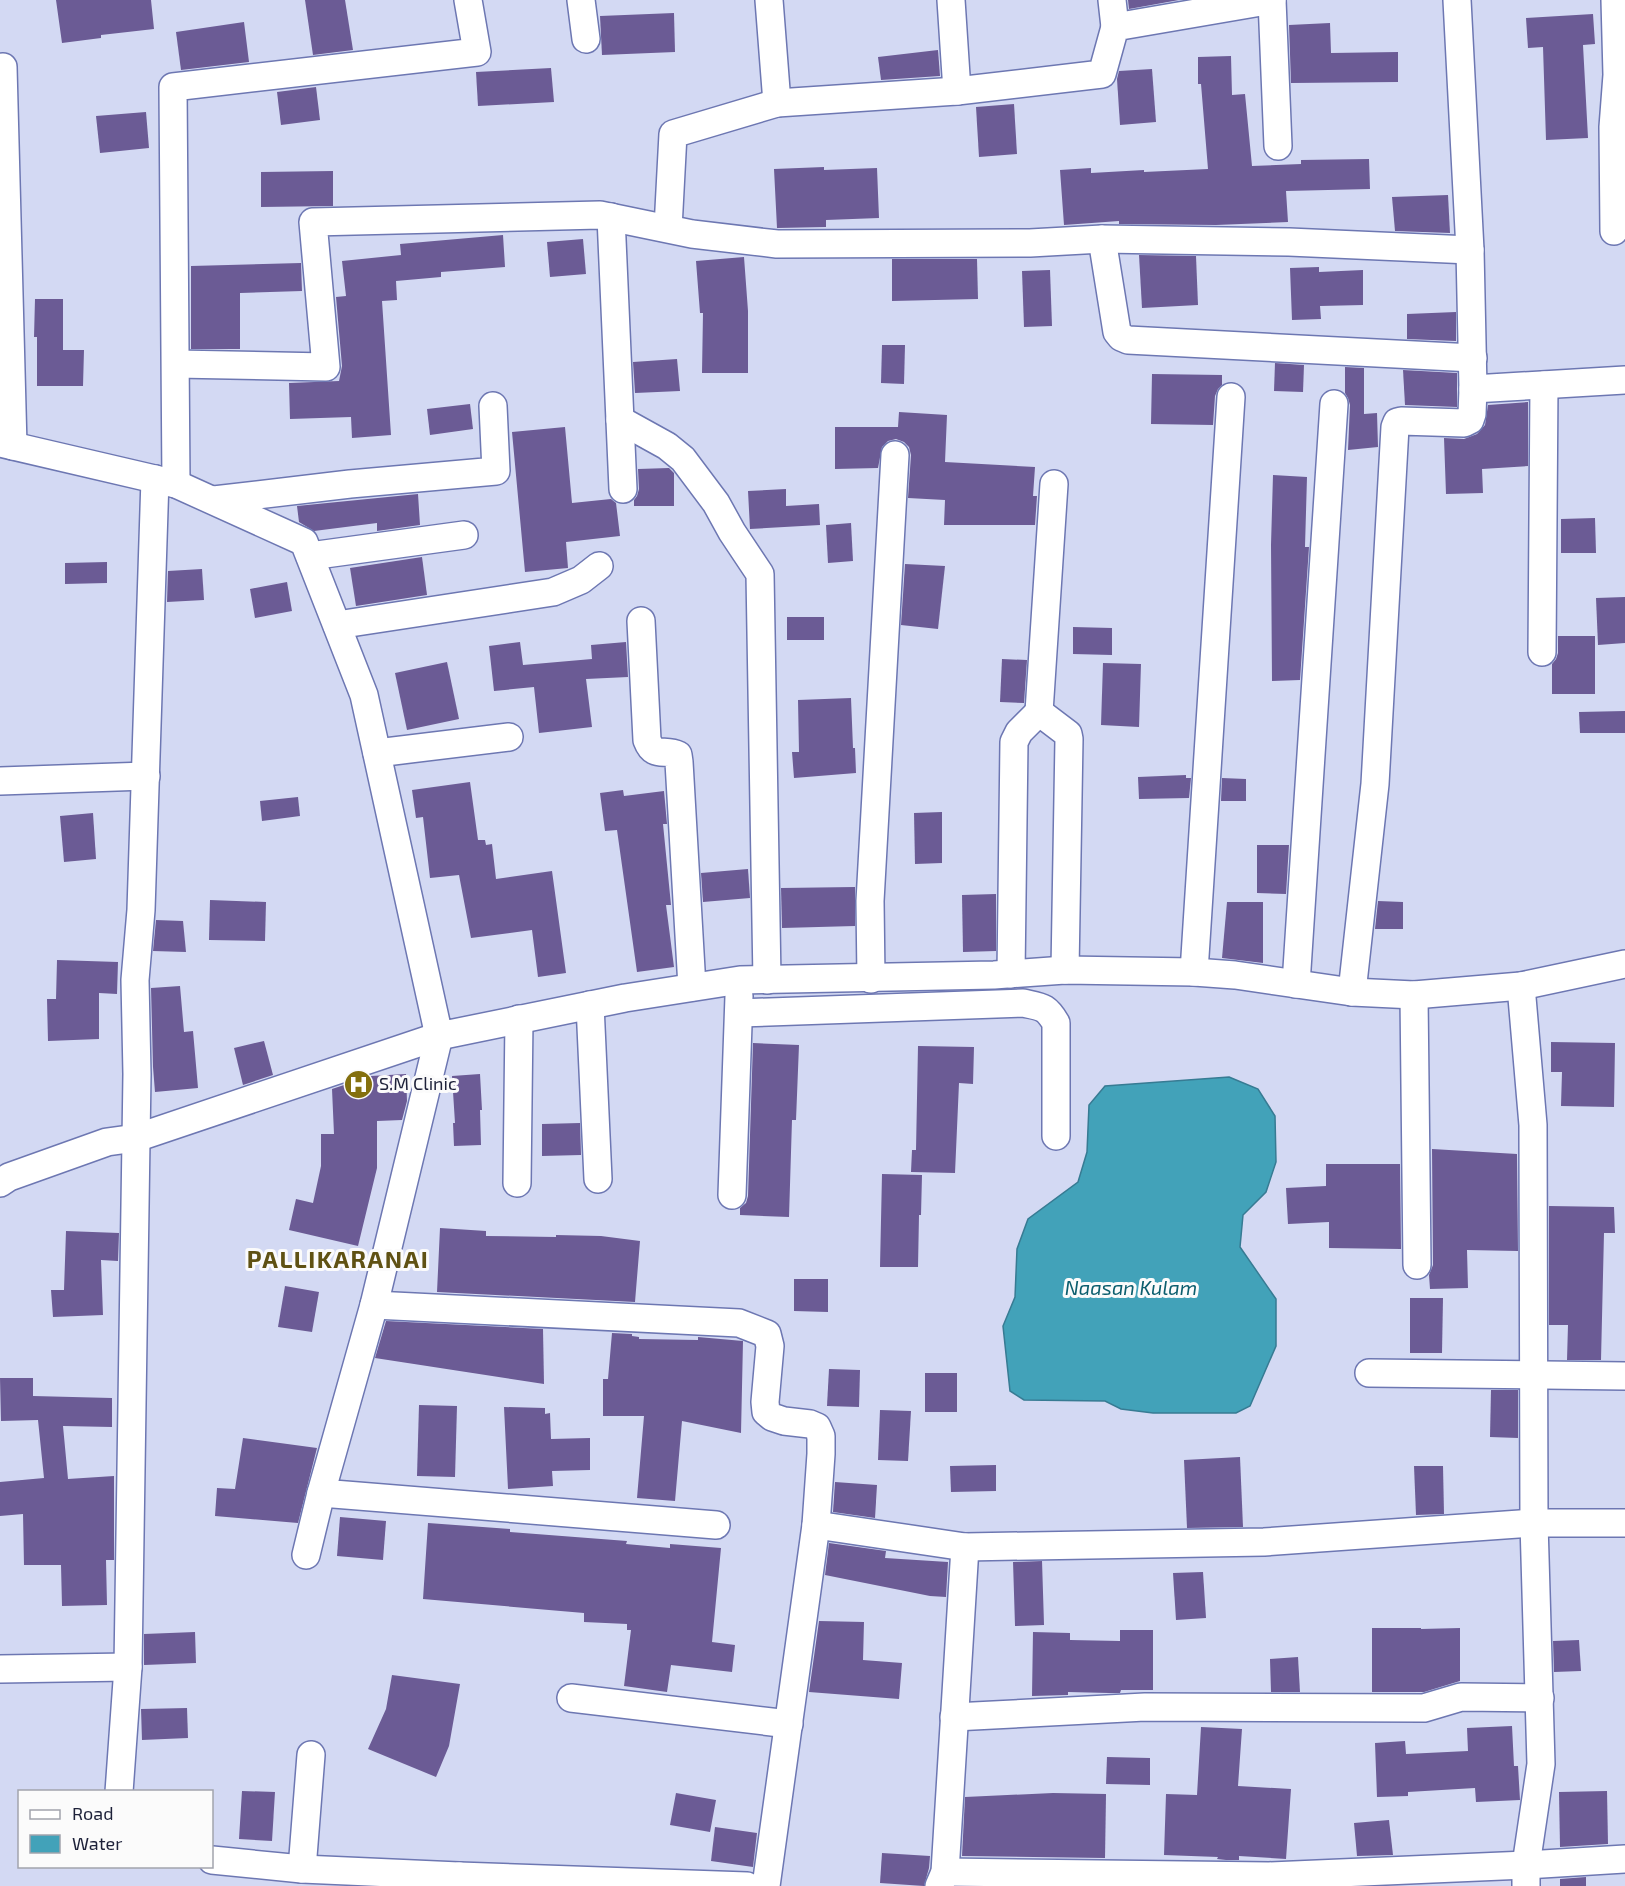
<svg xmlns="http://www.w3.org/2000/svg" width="1625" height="1886" font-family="'Exo 2',sans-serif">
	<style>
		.water { fill: #42a2b9; stroke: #377b93; stroke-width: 1.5 }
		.building { fill: #6b5b95 }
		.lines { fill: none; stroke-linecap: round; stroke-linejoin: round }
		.street-casing { stroke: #6d77b2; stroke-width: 30 }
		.street { stroke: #fff; stroke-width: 27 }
		.labels { text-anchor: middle; stroke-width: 6; stroke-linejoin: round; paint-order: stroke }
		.poi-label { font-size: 18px; fill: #1d2139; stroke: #fbfbfb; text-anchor: start }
		.water-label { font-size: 20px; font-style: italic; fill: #0c5e6e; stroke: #fbfbfb }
		.district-label { font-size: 24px; font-weight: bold; letter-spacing: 1.5px; fill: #5f5113; stroke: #fbfbfb }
	</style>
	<rect width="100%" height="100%" fill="#d3d9f3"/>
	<path class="water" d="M1229 1077 1258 1089 1275 1116 1276 1162 1266 1192 1243 1215 1240 1247 1276 1299V1346L1250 1406 1236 1413H1153L1121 1409 1105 1401 1024 1400 1010 1391 1003 1326 1015 1297 1017 1249 1028 1219 1078 1182 1087 1152 1089 1105 1105 1086Z"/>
	<g class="building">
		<path d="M56 0H151L154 29 101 35V38L62 43Z"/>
		<path d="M305 0H345L353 50 313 55Z"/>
		<path d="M1128 0H1179L1129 9Z"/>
		<path d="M674 13 675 52 602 55 600 16Z"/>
		<path d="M1593 14 1595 44 1583 45 1588 138 1546 140 1543 47 1528 48 1526 18Z"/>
		<path d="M244 22 249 62 181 70 176 32Z"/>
		<path d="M1330 23 1331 53 1398 52V82L1291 83 1289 25Z"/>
		<path d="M938 50 940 76 881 80 878 57Z"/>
		<path d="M1231 56 1232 95 1245 94 1252 166 1301 164V160L1369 159 1370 189 1286 191 1288 222 1216 225 1119 224V221L1064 225 1060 170 1091 168V173L1144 170V172L1208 169 1201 84H1198V57Z"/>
		<path d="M551 68 554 102 478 106 476 72Z"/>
		<path d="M1152 69 1156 122 1120 125 1117 79 1119 71Z"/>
		<path d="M316 87 320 120 281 125 277 92Z"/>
		<path d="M1014 104 1017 154 979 157 976 107Z"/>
		<path d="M146 112 149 148 100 153 96 116Z"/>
		<path d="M824 167V170L877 168 879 218 826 220V227L777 228 774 169Z"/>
		<path d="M333 171V206L261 207V172Z"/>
		<path d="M1448 195 1450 233 1395 231 1392 197Z"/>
		<path d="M503 235 505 267 441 272V277L396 281 397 300 382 301 391 435 352 438 351 417 290 419 289 383 339 381 342 366 336 297 346 296 342 261 401 255 400 244Z"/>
		<path d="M583 239 586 274 550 277 547 242Z"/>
		<path d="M1139 255 1196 256 1198 305 1142 308Z"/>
		<path d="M744 257 748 311V373H702L703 313H700L696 261Z"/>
		<path d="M892 259H977L978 299 892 301Z"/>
		<path d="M301 263 302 291 240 293V349H191V266Z"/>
		<path d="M1319 267V272L1363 270V305L1320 306 1321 319 1292 320 1290 268Z"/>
		<path d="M1050 270 1052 326 1024 327 1022 271Z"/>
		<path d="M35 299H63V350H84L83 386H37V337H34Z"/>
		<path d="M1456 312V341L1407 339V314Z"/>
		<path d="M882 345H905L904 384 881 383Z"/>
		<path d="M677 359 680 391 635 393 633 362Z"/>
		<path d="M1275 363 1304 365 1303 392 1274 391Z"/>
		<path d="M1345 367 1364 368V414L1377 413 1378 447 1348 450 1350 405 1348 398 1345 393Z"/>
		<path d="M1403 370 1457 373V407L1405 405Z"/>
		<path d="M1152 374 1222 375V385L1218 389 1215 396 1213 425 1151 424Z"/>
		<path d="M1528 402V466L1482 469 1483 493 1446 494 1444 438 1464 439 1477 434 1485 425 1488 405Z"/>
		<path d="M470 404 473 429 430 435 427 409Z"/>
		<path d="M899 412 947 415 945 462 1035 467 1033 496H1037L1035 525H944L945 500 908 498 911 455 909 447 904 442 896 439 888 441 882 447 878 468 835 469V427H898Z"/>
		<path d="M565 427 572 503 611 499 616 503 620 536 566 542 568 568 525 572 512 432Z"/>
		<path d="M669 468 674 473V506H634V500L637 496 639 489 638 469Z"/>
		<path d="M1273 475 1307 477 1305 547H1309L1300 680 1272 681 1271 545Z"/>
		<path d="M786 489V506L819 504 820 525 750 529 748 491Z"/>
		<path d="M418 494 420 525 377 531V523L314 531 299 522 297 506Z"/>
		<path d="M1595 518 1596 553H1561V519Z"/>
		<path d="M851 523 853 561 828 563 826 525Z"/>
		<path d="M422 557 427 595 356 606 350 568Z"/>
		<path d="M107 562V583L65 584V563Z"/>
		<path d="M905 564 945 566 938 629 901 625Z"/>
		<path d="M202 569 204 600 167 602 168 571Z"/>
		<path d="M287 582 292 611 255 618 250 589Z"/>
		<path d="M1625 597V643L1598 645 1596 598Z"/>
		<rect x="787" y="617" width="37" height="23"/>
		<path d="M1073 627 1112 628V655L1073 654Z"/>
		<path d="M1558 636H1595V694H1552V664L1556 659 1558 653Z"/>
		<path d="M520 642 523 665 592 659 591 645 626 642 628 677 586 679 592 727 539 733 534 687 494 691 489 646Z"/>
		<path d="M1002 659 1027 660 1024 703 1000 702Z"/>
		<path d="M447 662 459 719 407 730 395 673Z"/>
		<path d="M1103 663 1141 664 1139 727 1101 725Z"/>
		<path d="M851 698 853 748H855L856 773 794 778 792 752H799L798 700Z"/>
		<path d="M1625 711V733H1580L1579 712Z"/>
		<path d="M1186 775V778H1191L1189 798 1139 799 1138 777Z"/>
		<path d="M1222 778 1246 779V801H1221Z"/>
		<path d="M470 782 478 840H485L486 845 492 844 496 879 552 871 566 973 538 977 532 930 471 938 459 875 430 878 423 817 416 818 412 790Z"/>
		<path d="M623 790 624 796 664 791 667 824H663L671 905H666L674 967 637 972 617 830 605 831 600 793Z"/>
		<path d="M298 797 300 816 262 821 260 801Z"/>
		<path d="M942 812V863L915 864 914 813Z"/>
		<path d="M93 813 96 859 64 862 60 816Z"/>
		<path d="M1257 845H1289L1286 894 1257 893Z"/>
		<path d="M748 869 750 898 703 902 701 873Z"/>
		<path d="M855 887V926L782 928 781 888Z"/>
		<path d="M996 894V951L963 952 962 895Z"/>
		<path d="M210 900 266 902 265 941 209 940Z"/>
		<path d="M1378 901 1403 902V929H1375Z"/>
		<path d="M1227 902H1263V963L1222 958Z"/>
		<path d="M156 920 183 921 186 952 153 951Z"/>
		<path d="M57 960 118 962 117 994 99 993V1039L48 1041 47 999H56Z"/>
		<path d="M180 986 184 1032 193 1031 198 1088 155 1092 153 1067 151 988Z"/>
		<path d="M264 1041 273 1075 243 1085 234 1048Z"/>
		<path d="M1551 1042 1615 1043 1614 1107 1561 1106 1562 1072H1551Z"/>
		<path d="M753 1043 799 1045 796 1120H792L789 1217 740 1215V1208L746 1203 748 1196Z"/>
		<path d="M918 1046 974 1047 973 1084 959 1083 955 1173 911 1172 912 1150H916Z"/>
		<path d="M406 1074 407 1101 402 1120 377 1121V1168L358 1246 289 1230 296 1199 313 1203 321 1166V1134H334L332 1089 371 1076Z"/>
		<path d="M480 1074 482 1110H480L481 1145 454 1146 453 1123H455L452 1076Z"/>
		<path d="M580 1123 581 1155 542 1156V1124Z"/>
		<path d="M1432 1149 1517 1154 1518 1251 1467 1250 1468 1288 1430 1289 1429 1275 1433 1265Z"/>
		<path d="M1326 1164H1400L1401 1249 1329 1248V1222L1288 1224 1286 1188 1326 1186Z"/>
		<path d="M882 1174 922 1175 921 1215H919L918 1267H880Z"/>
		<path d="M1549 1206 1614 1207 1615 1233H1604L1601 1360H1567L1568 1325H1549Z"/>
		<path d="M440 1228 486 1231V1236L556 1237V1235L601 1236 640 1241 635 1302 437 1292Z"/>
		<path d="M66 1231 119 1233 118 1261 101 1260 103 1315 53 1317 51 1290H64Z"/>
		<path d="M794 1279H828V1312L794 1311Z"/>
		<path d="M285 1286 319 1292 312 1332 278 1327Z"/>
		<path d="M1410 1298H1443L1442 1353H1410Z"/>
		<path d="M386 1321 543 1329 544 1384 375 1358Z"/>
		<path d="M612 1333 632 1334V1336L639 1337V1339L698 1340V1337L743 1341 741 1433 682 1421 675 1501 637 1498 644 1416H603V1379H608Z"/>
		<path d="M829 1369 860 1370 859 1407 827 1406Z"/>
		<rect x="925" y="1373" width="32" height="39"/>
		<path d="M0 1378H33V1396L112 1398V1427L63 1426 68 1479 114 1476V1560H106L107 1605 62 1606 61 1565H24L23 1514 0 1516V1482L44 1478 38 1420 1 1421Z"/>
		<path d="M1491 1390H1518V1438L1490 1437Z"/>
		<path d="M419 1405 457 1406 455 1477 417 1476Z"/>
		<path d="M504 1407 545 1408V1414L550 1413 551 1439 590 1438V1470L552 1471 553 1486 508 1489Z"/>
		<path d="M880 1410 911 1411 908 1461 878 1460Z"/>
		<path d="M243 1438 317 1448 298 1523 215 1516 217 1488 235 1489Z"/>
		<path d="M1240 1457 1243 1527 1187 1528 1184 1460Z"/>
		<path d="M996 1465V1491L951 1492 950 1466Z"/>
		<path d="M1414 1466H1443L1444 1514 1416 1515Z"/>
		<path d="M835 1482 877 1485 875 1518 833 1512Z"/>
		<path d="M340 1517 386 1521 383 1560 337 1556Z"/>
		<path d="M428 1523 510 1529V1532L627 1541 626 1544 670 1548V1544L721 1548 712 1642 735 1645 732 1672 671 1665 667 1692 624 1686 631 1630H627V1624L584 1622V1613L423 1599Z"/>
		<path d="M829 1543 886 1551 885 1558 948 1562 946 1597 930 1596 825 1575Z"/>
		<path d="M1042 1561 1044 1625 1015 1626 1013 1562Z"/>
		<path d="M1203 1572 1206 1618 1176 1620 1173 1573Z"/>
		<path d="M819 1621 864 1622 863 1660 902 1663 899 1699 809 1692Z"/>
		<path d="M1372 1628H1421V1629L1460 1628V1681L1424 1692H1372Z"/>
		<path d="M1120 1630H1153V1690H1121L1120 1693H1109L1068 1692V1695L1032 1696 1033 1632 1070 1633V1640L1120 1641Z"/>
		<path d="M195 1632 196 1663 144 1665V1634Z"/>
		<path d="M1579 1640 1581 1671 1554 1672 1553 1641Z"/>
		<path d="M1298 1657 1300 1692H1271L1270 1659Z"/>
		<path d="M392 1675 460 1684 449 1746 436 1777 368 1749 386 1709Z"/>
		<path d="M187 1708 188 1738 142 1740 141 1709Z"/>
		<path d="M1512 1726 1514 1766H1518L1520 1800 1476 1802 1475 1788 1408 1792V1796L1377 1797 1375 1743 1405 1741 1406 1754 1468 1751 1467 1728Z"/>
		<path d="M1201 1727 1242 1729 1238 1786 1291 1789 1286 1859 1239 1856V1860H1226L1217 1859 1218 1857 1164 1855 1166 1794 1197 1795Z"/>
		<path d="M1107 1757 1150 1758V1785L1106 1784Z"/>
		<path d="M242 1791 275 1792 272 1841 239 1839Z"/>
		<path d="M1607 1791 1608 1844 1560 1847 1559 1792Z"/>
		<path d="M676 1793 716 1800 710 1832 670 1825Z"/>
		<path d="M1053 1793 1106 1794 1105 1858 962 1856 965 1797Z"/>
		<path d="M1389 1820 1393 1855 1357 1856 1354 1823Z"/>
		<path d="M715 1827 757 1833 753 1867 711 1861Z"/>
		<path d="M882 1853 930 1856 929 1868 924 1886 880 1883Z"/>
		<path d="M1586 1877V1886H1560V1879Z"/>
	</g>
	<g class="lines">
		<defs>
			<g id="street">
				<path d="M581 0 586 39"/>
				<path d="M769 0 777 103"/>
				<path d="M951 0 957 91"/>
				<path d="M1112 0 1115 27"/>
				<path d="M1272 0 1278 146"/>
				<path d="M1457 0 1470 250 1473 389 1625 380"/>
				<path d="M3 67 13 446"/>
				<path d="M611 217 623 489"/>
				<path d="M668 228 673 134 777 103 957 91 1102 74 1115 27 1272 0"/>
				<path d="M1614 231 1613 127 1617 75 1615 0"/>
				<path d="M1102 239 1117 332 1121 337 1128 340 1473 358"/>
				<path d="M176 364 326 367 313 222 600 215 692 234 777 244 1030 243 1102 239 1289 242 1470 250"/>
				<path d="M620 420 667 446 683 459 716 503 732 532 760 574 767 980"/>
				<path d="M0 443 176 484 304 542 364 695 439 1036 625 998 740 980 994 975 1065 970 1194 972 1235 975 1352 992 1414 995 1521 986 1625 964"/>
				<path d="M176 484 173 87 477 52 468 0"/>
				<path d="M1054 484 1039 712 1068 734 1069 739 1065 970"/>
				<path d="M214 500 350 484 496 471 493 406"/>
				<path d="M310 556 464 535"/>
				<path d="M641 621 647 740C654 759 665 748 678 755L679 762 692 987"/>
				<path d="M337 625 553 592 581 580 599 566"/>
				<path d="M1542 652 1544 385"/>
				<path d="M377 753 509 737"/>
				<path d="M0 781 146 776"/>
				<path d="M1194 972 1231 397"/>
				<path d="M1011 974 1014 742 1019 732 1039 712"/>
				<path d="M871 979 870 901 895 455"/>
				<path d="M1296 984 1334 404"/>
				<path d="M1521 986 1533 1125 1534 1523 1541 1764 1526 1865V1886"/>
				<path d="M1352 992 1375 784 1395 427 1397 422 1401 421 1464 423 1470 420 1472 414 1473 389"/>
				<path d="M1414 995 1417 1265"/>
				<path d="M590 1005 598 1179"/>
				<path d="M739 1013 1023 1003C1042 1007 1046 1006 1056 1023V1136"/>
				<path d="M439 1036 374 1305 321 1493 716 1525"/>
				<path d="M0 1183 9 1177 107 1142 136 1138 439 1036"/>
				<path d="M517 1183 519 1019"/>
				<path d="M732 1195 739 996"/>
				<path d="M374 1305 739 1323 767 1334 770 1346 765 1402 766 1412 772 1417 784 1421 810 1424 817 1427 821 1436V1454L816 1525 766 1886"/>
				<path d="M1369 1373 1625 1376"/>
				<path d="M816 1525 965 1547 1264 1542 1534 1523H1625"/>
				<path d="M306 1555 321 1493"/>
				<path d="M0 1669 128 1667"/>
				<path d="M571 1698 789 1724"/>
				<path d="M954 1717 1145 1707 1424 1708 1461 1697 1540 1698"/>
				<path d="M119 1792 128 1667 137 1074 135 980 141 910 155 479"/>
				<path d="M212 1860 302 1869 459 1876V1886"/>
				<path d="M302 1869 311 1755"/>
				<path d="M945 1872 1269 1876 1526 1865 1625 1859"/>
				<path d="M459 1876 747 1886"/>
				<path d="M939 1886 945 1872 965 1547"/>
			</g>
		</defs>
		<use href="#street" class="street-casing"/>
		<use href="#street" class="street"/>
	</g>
	<defs>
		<symbol id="hospital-disc" viewBox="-11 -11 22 22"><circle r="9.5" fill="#84700f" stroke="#fbfbfb"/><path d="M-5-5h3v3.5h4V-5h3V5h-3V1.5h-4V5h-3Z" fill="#fff"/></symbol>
	</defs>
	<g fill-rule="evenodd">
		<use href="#hospital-disc" x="342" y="1068" width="33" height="33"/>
	</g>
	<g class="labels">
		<g class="poi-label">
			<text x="379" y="1090">S.M Clinic</text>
		</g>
		<g class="water-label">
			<text x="1131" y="1295">Naasan Kulam</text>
		</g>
		<g class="district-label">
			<text x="338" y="1268">PALLIKARANAI</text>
		</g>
	</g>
	<rect x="18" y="1790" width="195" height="78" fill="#fbfbfb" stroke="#a2a4ad" stroke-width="1.5"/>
	<rect x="30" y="1810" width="30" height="9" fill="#ffffff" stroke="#a2a4ad" stroke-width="1.5"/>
	<text x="72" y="1820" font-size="18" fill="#1d2139">Road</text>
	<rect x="30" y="1835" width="30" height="18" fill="#42a2b9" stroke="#a2a4ad" stroke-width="1.5"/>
	<text x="72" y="1850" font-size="18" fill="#1d2139">Water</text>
</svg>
